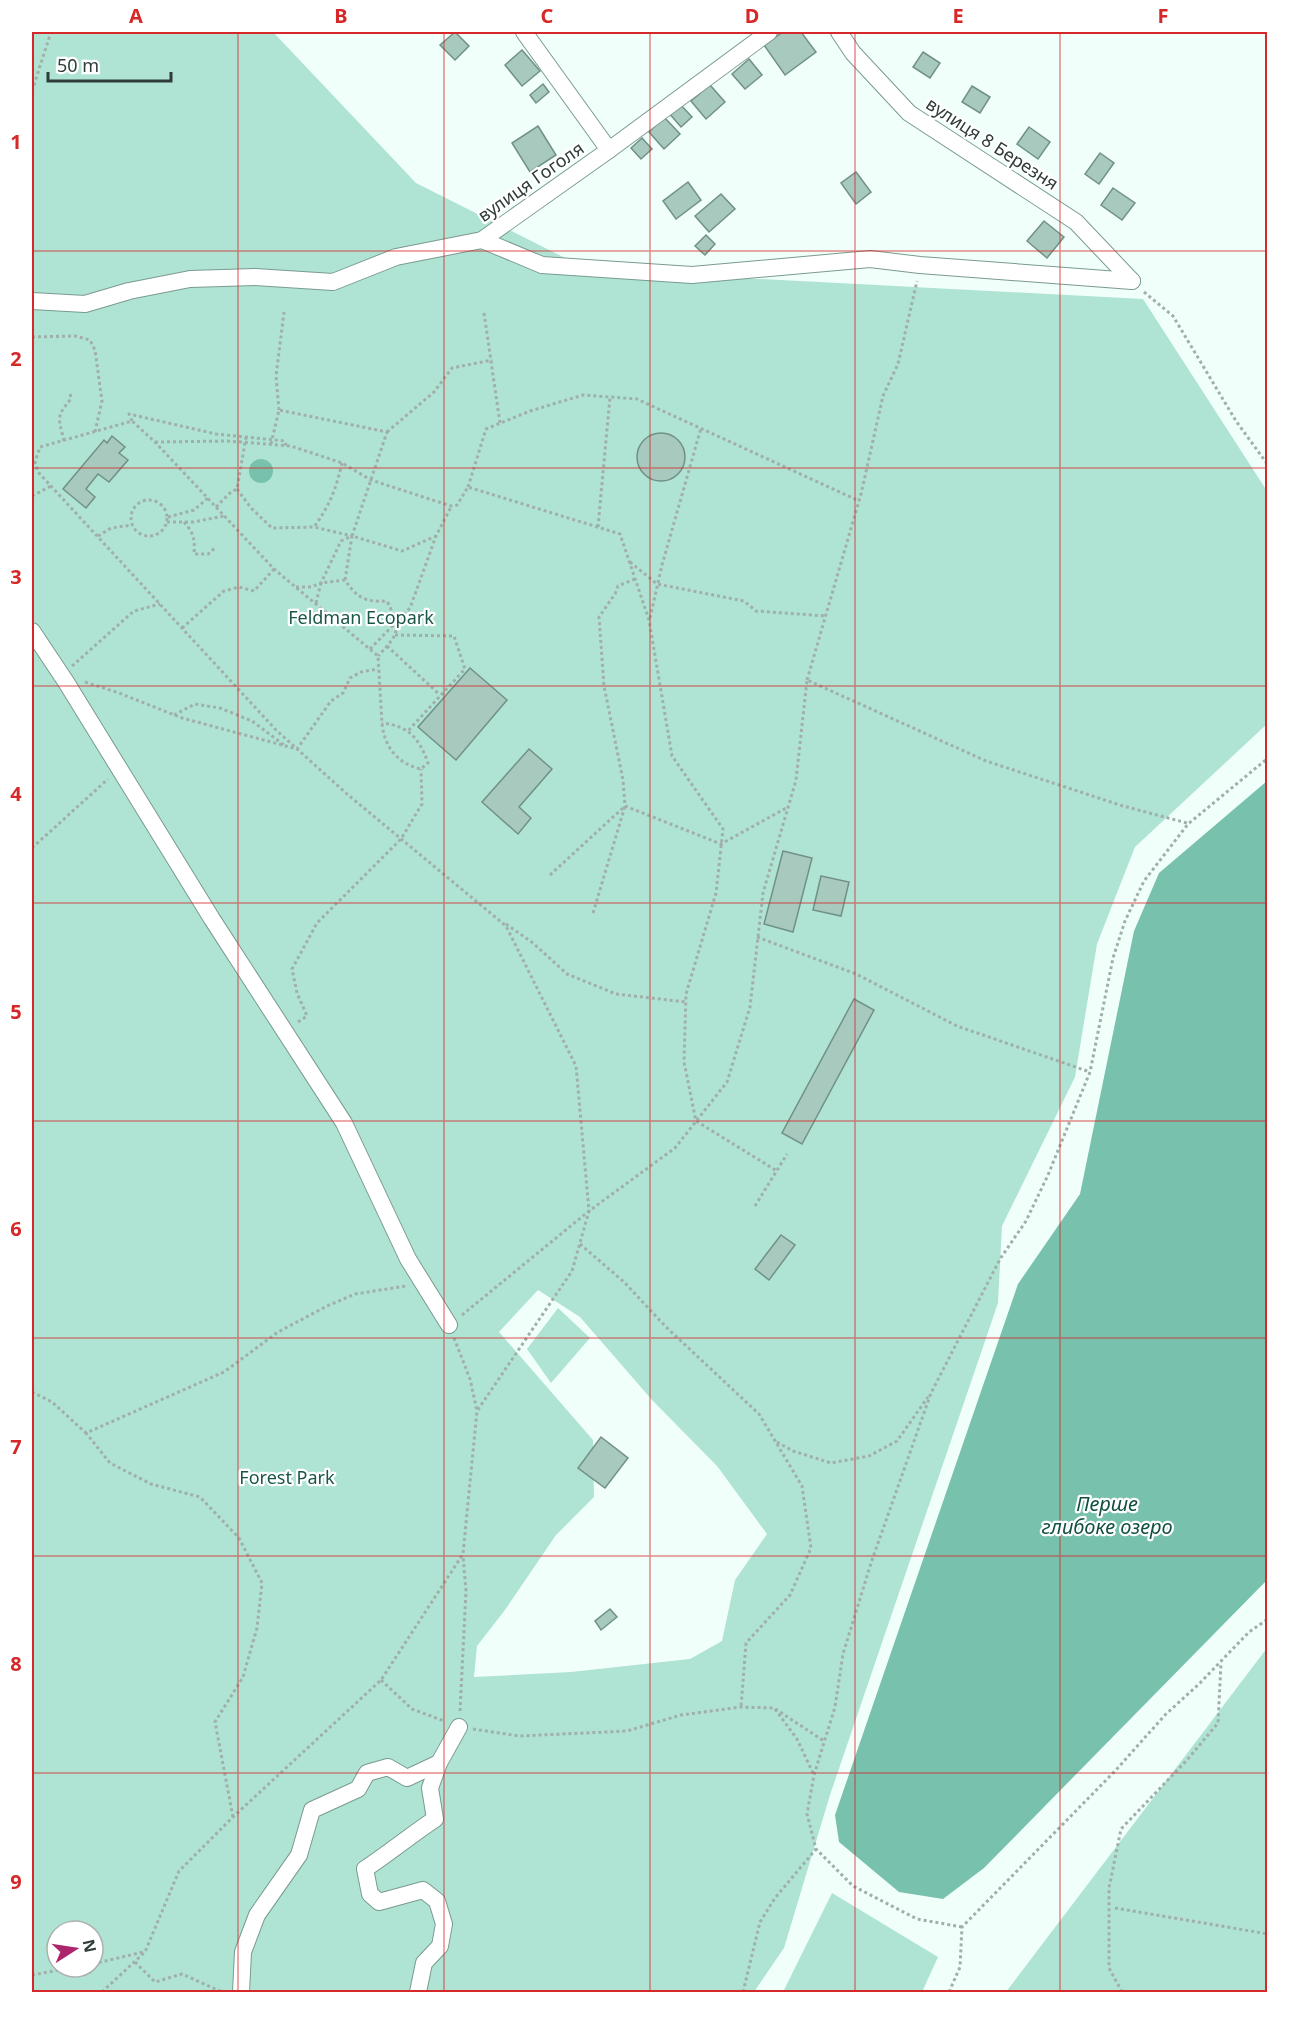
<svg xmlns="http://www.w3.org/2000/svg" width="1299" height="2024" font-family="'Noto Sans',sans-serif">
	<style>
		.green { fill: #afe4d4; fill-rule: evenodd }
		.water { fill: #77c1ad }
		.building { fill: #a7c9be; stroke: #719187; stroke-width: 1.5 }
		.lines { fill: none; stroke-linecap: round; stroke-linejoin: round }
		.street-casing { stroke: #7a9a90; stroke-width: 18 }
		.path { stroke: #a1afaa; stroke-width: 3; stroke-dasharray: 3 3; stroke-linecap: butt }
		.street { stroke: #fff; stroke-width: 16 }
		.grid { fill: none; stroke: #d62828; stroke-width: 1.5; stroke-opacity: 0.55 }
		.labels { text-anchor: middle; stroke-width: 4.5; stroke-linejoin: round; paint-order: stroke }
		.street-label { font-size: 18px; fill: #2f3c38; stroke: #fff }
		.park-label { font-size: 18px; fill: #195648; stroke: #fff }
		.water-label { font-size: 20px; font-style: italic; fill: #115042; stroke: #fff }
		.neatline { fill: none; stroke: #d62828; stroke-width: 2 }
		.grid-label { font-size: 20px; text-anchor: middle; font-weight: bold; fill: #d62828 }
	</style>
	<rect width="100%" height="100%" fill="#f1fffa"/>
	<g class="green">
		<path d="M32 32H273L416 183 589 270 1143 299 1267 491V724L1135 847 1097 944 1075 1077 1002 1226 998 1303 830 1795 784 1948 754 1992H32ZM538 1290 580 1317 652 1400 717 1466 767 1534 735 1580 722 1641 690 1659 571 1672 474 1677 477 1646 505 1610 556 1535 594 1497 593 1440 499 1332ZM57 1931H93V1967H57Z"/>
		<path d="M558 1308 590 1338 551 1383 527 1349Z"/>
		<path d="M1267 1648V1992H1006Z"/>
		<path d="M832 1893 938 1957 922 1992H783Z"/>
	</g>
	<g class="water">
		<circle cx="261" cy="471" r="12"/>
		<path d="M1267 781V1580L984 1868 943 1899 899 1892 839 1842 835 1815 1018 1284 1080 1194 1134 931 1159 873Z"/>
	</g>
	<g class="building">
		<path d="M455 32 469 46 455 60 440 45Z"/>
		<path d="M783 32H801L816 52 785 75 764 45Z"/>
		<path d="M522 50 540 71 522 86 505 65Z"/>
		<path d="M923 52 940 63 930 78 913 67Z"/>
		<path d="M749 59 762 75 745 89 732 74Z"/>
		<path d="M543 84 549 92 536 103 530 95Z"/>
		<path d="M710 85 725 102 706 119 691 101Z"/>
		<path d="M972 86 990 97 980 113 962 102Z"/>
		<path d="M679 103 692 117 681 127 668 112Z"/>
		<path d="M664 117 680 134 664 149 649 132Z"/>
		<path d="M538 126 556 155 530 172 512 143Z"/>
		<path d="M1029 127 1050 142 1038 159 1017 144Z"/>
		<path d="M642 138 652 149 641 159 631 148Z"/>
		<path d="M1100 153 1114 163 1099 184 1085 174Z"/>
		<path d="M856 172 871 192 856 204 841 183Z"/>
		<path d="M688 182 701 200 676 219 663 201Z"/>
		<path d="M1113 188 1135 203 1122 220 1101 205Z"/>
		<path d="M721 194 735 209 709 232 695 216Z"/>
		<path d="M1044 221 1064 237 1047 258 1027 241Z"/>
		<path d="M706 235 715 244 705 255 695 246Z"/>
		<circle cx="661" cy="457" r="24"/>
		<path d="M112 436 125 447 119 453 128 460 109 482 98 474 86 489 95 497 86 508 63 489 104 440 107 443Z"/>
		<path d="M470 668 507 700 456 760 418 727Z"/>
		<path d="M529 749 552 769 519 807 531 818 518 834 482 802Z"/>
		<path d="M783 851 812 858 793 932 764 924Z"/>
		<path d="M821 876 849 882 841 916 813 910Z"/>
		<path d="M854 999 874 1010 802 1144 782 1133Z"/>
		<path d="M781 1235 795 1245 769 1280 755 1269Z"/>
		<path d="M601 1437 628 1458 605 1488 578 1468Z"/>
		<path d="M610 1609 617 1617 601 1630 595 1621Z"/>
	</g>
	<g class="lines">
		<defs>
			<g id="street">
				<path d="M524 32 609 150"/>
				<path d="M839 32 853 53 909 113 1076 222 1132 281"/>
				<path d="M482 240 542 265 692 275 870 259 920 265 1132 281"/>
				<path d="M32 301 85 304 129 291 190 279 255 277 333 282 396 257 482 240 609 150 769 32"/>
				<path d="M32 631 66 682 212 919 344 1123 408 1259 449 1325"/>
				<path d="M241 1992 243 1952 257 1915 299 1855 312 1810 358 1789 367 1773 388 1767 407 1778 439 1763"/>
				<path d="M418 1992 424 1963 440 1946 444 1924 437 1901 423 1890 379 1902 370 1894 365 1869C389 1853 411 1835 435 1819L430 1788 439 1763 459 1727"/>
			</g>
		</defs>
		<use href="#street" class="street-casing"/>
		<g class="path">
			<path d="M32 91 51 32"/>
			<path d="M1144 292 1173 316 1236 421 1268 465"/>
			<path d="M484 313 500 423"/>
			<path d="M32 337 75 336 90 340 95 350 102 401 95 432"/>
			<path d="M279 410 276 376 284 312"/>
			<path d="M132 421 129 414 216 434 285 441 286 446"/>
			<path d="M387 432 434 392 452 368 492 360"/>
			<path d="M64 441C59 419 55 417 71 399L70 392"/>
			<path d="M155 442 228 441 291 446 342 463 371 480 451 506 457 505 468 487 620 534 649 620 672 756 723 829 716 893 686 994 684 1062 696 1121 777 1171"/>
			<path d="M271 444 279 410 387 432 352 536 402 551 436 536"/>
			<path d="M342 463C336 489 330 505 314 527L352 536"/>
			<path d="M468 487 486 429 530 411 583 395 637 399 859 501"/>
			<path d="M237 489 251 508 272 528 314 527"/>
			<path d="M32 496 51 486"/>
			<circle cx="149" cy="518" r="18"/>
			<path d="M216 507 231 492 237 489 246 437"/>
			<path d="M168 517 194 510 208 498"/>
			<path d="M167 522H193L224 516"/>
			<path d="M184 522C194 533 195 540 194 554H208L216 547"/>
			<path d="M598 527 610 397"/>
			<path d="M98 536 111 528 132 525"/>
			<path d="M630 562 657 584 744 601 756 611 826 616"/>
			<path d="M635 579 618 586 615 594 599 617 604 686 623 780 625 806 721 844 788 807"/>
			<path d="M345 580 352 536"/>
			<path d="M296 587H311L321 583 341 541 350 537"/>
			<path d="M316 603 321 583 345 580C358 599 365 602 387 601 401 629 400 633 378 656"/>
			<path d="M650 618 662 565 701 428"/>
			<path d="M182 628 224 591 239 587 254 591 274 569"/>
			<path d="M395 635 454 636 465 669 407 732"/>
			<path d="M387 646 440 695"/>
			<path d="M370 649 410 608 436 536 451 507"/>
			<path d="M72 666 134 611 160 604"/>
			<path d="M807 680 861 494 883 396 898 364 917 281"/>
			<path d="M85 682 119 693 182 718 297 749 331 701 343 693 350 678 361 672 378 669"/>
			<path d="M174 715 195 704 220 708 252 721 284 745"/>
			<path d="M32 848 108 779"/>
			<path d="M550 875 624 807"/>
			<path d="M593 913 625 806"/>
			<path d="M506 924 533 943 567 974 616 994 686 1002"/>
			<path d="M757 937 856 974 957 1026 1090 1072"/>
			<path d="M298 1022 307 1016 297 993 292 969 317 923 401 839 422 804 421 769"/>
			<path d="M755 1206 787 1154"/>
			<path d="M580 1244 624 1282 666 1327 759 1414 802 1486 811 1548 790 1595 746 1643 741 1707"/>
			<path d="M462 1315 589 1211 675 1148 727 1082 750 1007 763 893 796 780 807 680 986 761 1123 806 1187 823"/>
			<path d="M454 1338 470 1379 477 1411"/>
			<path d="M32 1392 52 1402 86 1433"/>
			<path d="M777 1442 793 1451 831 1463 869 1456 897 1441 928 1397"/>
			<path d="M381 1680 412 1709 444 1721"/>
			<path d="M775 1709 797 1739 814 1775"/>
			<path d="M460 1711 466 1591 463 1556"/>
			<path d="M473 1729 519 1736 627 1731 681 1715 741 1707 774 1708 824 1741"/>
			<path d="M233 1817 215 1722 243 1677 257 1628 262 1583 239 1538 200 1497 151 1484 110 1463 86 1433 224 1372 278 1332 327 1306 355 1294 406 1286"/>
			<path d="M1115 1908 1268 1934"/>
			<path d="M962 1927 917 1919 853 1886 816 1849 807 1814 814 1775 835 1707 843 1654 871 1563 931 1393 1000 1259 1026 1221 1048 1175 1090 1072 1113 958 1125 921 1144 881 1188 824 1268 758"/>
			<path d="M135 1962 155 1982 182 1974 222 1992"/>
			<path d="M93 1964 143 1952"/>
			<path d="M32 1975 75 1967"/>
			<path d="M102 1992 145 1952 179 1871 233 1817 381 1680 463 1554 477 1411 572 1271 589 1211 576 1066 506 926 347 794 276 730 38 472 35 462 40 447 132 421 155 442 274 569 378 656 382 723C384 747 398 764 421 769L428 763C419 738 409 726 382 723"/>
			<path d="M743 1992 760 1922 775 1898 816 1849"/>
			<path d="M949 1992 960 1967 962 1927 1116 1770 1165 1715 1200 1683 1249 1632 1268 1619"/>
			<path d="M1122 1992 1109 1968V1888L1121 1829 1187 1760 1218 1723 1221 1663"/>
		</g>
		<use href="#street" class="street"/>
	</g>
	<path class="grid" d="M238 32V1992M444 32V1992M650 32V1992M855 32V1992M1060 32V1992M32 251H1268M32 468H1268M32 686H1268M32 903H1268M32 1121H1268M32 1338H1268M32 1556H1268M32 1773H1268"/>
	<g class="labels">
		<g class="street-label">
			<text transform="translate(992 144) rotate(33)" y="6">вулиця 8 Березня</text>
			<text transform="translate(531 182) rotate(-35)" y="6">вулиця Гоголя</text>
		</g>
		<g class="park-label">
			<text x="361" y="624">Feldman Ecopark</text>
			<text x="287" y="1484">Forest Park</text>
		</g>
		<g class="water-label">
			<text x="1107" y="1511">Перше<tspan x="1107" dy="23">глибоке озеро</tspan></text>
		</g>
	</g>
	<rect width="1299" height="2024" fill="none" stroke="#ffffff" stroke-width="66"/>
	<g transform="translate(75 1949) rotate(78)"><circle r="28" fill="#ffffff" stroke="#acb1af" stroke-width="1.5"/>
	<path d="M0-4.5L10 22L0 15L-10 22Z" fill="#ad266c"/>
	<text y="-9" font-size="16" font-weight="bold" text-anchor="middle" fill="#2f3c38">N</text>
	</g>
	<path d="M48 72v9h123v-9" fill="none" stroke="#2f3c38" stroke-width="3"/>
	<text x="57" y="72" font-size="18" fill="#2f3c38" stroke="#ffffff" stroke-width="4.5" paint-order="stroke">50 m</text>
	<rect x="33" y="33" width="1233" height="1958" class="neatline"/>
	<g class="grid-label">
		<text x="136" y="23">A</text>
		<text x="341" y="23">B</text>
		<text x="547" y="23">C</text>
		<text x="752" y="23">D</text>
		<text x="958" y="23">E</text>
		<text x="1163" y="23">F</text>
		<text x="16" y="149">1</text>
		<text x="16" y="366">2</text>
		<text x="16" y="584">3</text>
		<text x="16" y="801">4</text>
		<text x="16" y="1019">5</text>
		<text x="16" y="1236">6</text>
		<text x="16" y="1454">7</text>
		<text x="16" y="1671">8</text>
		<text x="16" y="1889">9</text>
	</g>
</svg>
